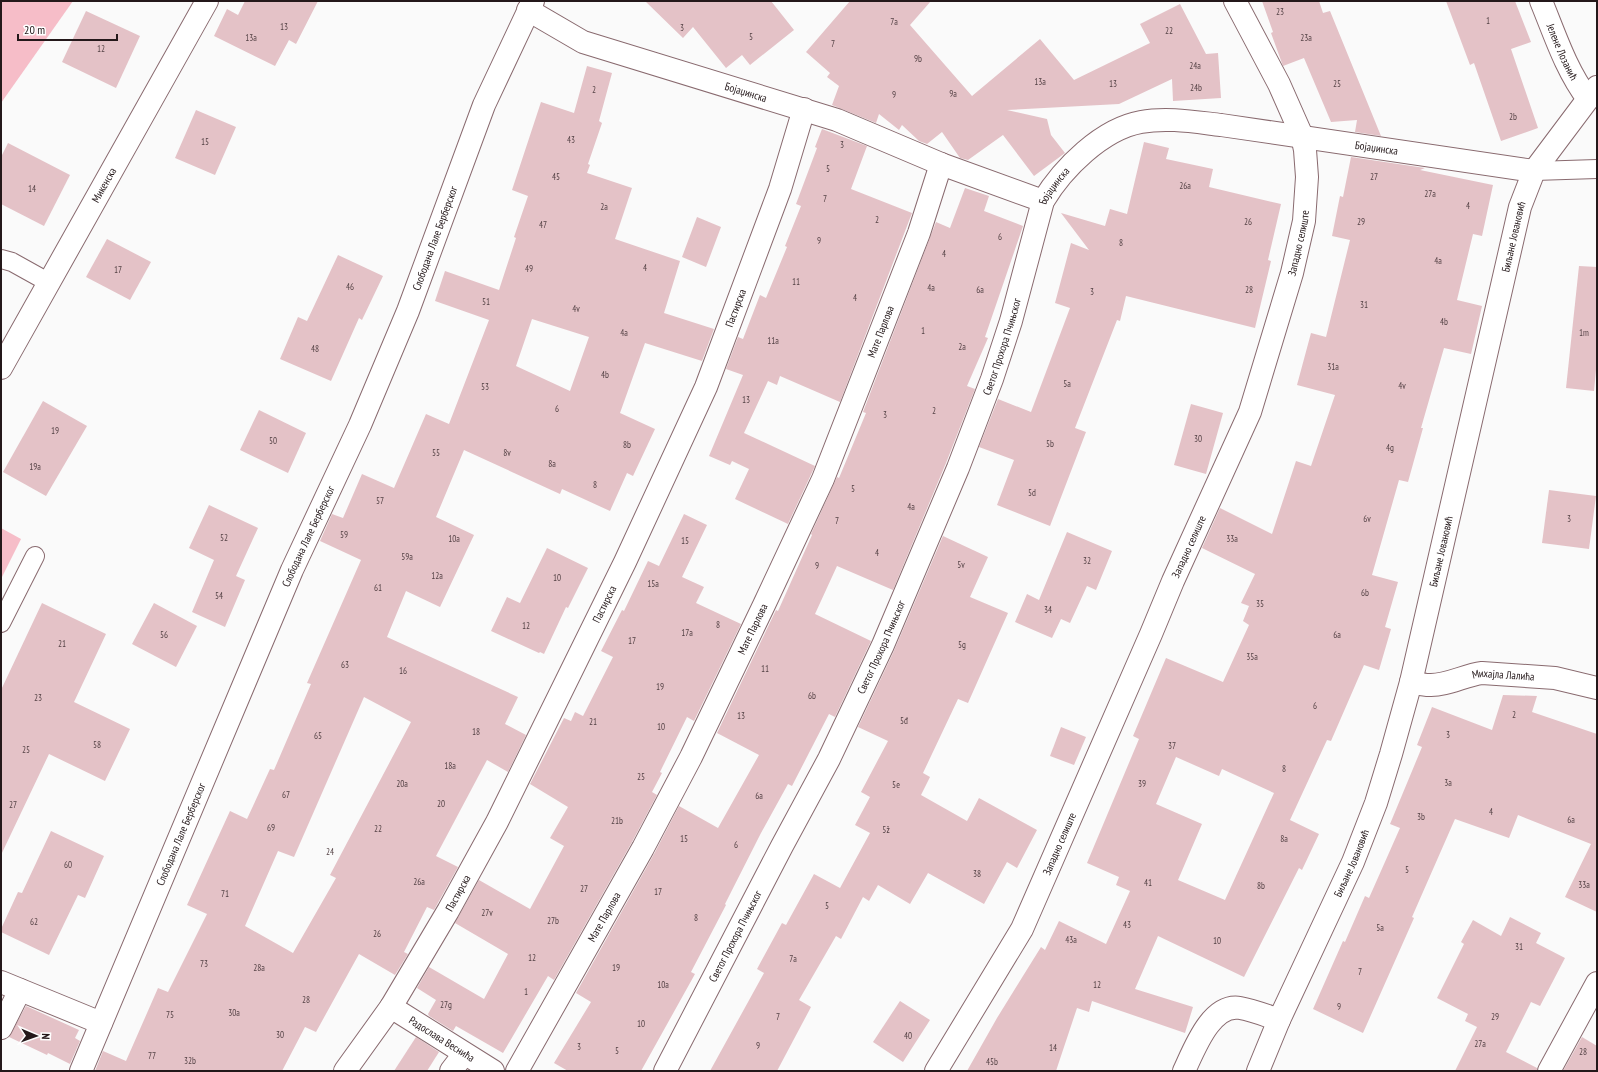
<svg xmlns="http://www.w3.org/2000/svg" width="1598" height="1072" font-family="'PT Sans Narrow',sans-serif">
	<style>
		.green { fill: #f6bdc8 }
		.building { fill: #e4c2c7; fill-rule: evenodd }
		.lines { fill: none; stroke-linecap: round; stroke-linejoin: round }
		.lane-casing { stroke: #896a6f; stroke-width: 20 }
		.street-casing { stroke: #896a6f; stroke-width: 24 }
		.lane { stroke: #fff; stroke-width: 18 }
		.street { stroke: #fff; stroke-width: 22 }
		.labels { text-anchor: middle; stroke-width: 3; stroke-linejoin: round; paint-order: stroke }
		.number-label { font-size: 9px; fill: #544245 }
		.street-label { font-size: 11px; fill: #24181a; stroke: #fff }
	</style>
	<rect width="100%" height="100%" fill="#fafafa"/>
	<g class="green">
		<path d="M1 1H73L1 103Z"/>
		<path d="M1 528 21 539 1 579Z"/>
	</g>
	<g class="building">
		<path d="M245 1H318L296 44 289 40 275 66 214 36 227 9 238 15Z"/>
		<path d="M645 1H771L794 30 750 65 742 55 726 68 693 27 683 38Z"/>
		<path d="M850 1H931L910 25 972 96 1040 39 1074 80 1150 43 1140 24 1180 4 1206 54 1218 53 1221 98 1173 101 1172 79 1119 104 1007 110 1047 119 1051 135 1065 153 1034 176 1003 135 968 160 960 158 942 132 927 144 919 141 902 125 899 130 879 114 876 123 832 105 839 86 827 77 830 73 806 52Z"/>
		<path d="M1262 1H1319L1323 13 1330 11 1381 136 1355 132 1357 120 1331 122 1304 58 1283 66 1271 33 1273 32Z"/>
		<path d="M1446 1H1515L1531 42 1511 49 1538 128 1501 141 1474 63 1470 65Z"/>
		<path d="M86 11 140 36 116 88 62 62Z"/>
		<path d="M587 66 612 73 599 121 602 123 588 164 590 165 587 173 632 188 615 239 680 261 664 313 714 329 702 361 645 343 620 413 655 429 633 476 627 473 610 511 562 489 560 494 464 450 436 517 474 535 440 607 406 591 387 637 518 697 505 724 526 735 508 772 487 760 436 856 458 867 434 910 427 907 404 952 408 954 395 975 359 954 316 1032 305 1027 282 1071H95L103 1051 126 1061 158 988 168 992 207 914 187 905 230 811 247 819 270 769 274 770 311 684 307 683 361 560 320 541 332 514 343 518 362 474 394 488 426 414 449 424 489 320 435 301 445 271 499 290 516 238 514 237 528 196 512 190 541 102 574 113ZM532 319 589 337 570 391 516 366ZM364 697 411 722 330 875 336 878 293 953 245 926 278 851 294 857Z"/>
		<path d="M196 110 236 127 215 175 175 158Z"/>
		<path d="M822 129 867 146 851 189 912 213 840 402 780 376 777 385 768 381 744 433 815 466 788 524 735 499 749 469 732 461 730 465 709 456 743 375 726 369 738 337 743 339 760 295 766 298 787 247 785 246 801 206 796 204 817 148 815 147Z"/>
		<path d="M1144 142 1169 148 1166 159 1213 169 1209 187 1281 204 1268 260 1271 261 1255 328 1126 296 1120 321 1117 320 1075 428 1086 432 1050 526 997 505 1014 460 979 447 998 399 1031 412 1070 308 1055 303 1071 243 1089 250 1061 213 1105 226 1110 209 1127 214Z"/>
		<path d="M8 143 70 175 44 226 1 204V157Z"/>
		<path d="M1351 157 1425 168 1420 170 1493 185 1482 236 1473 234 1457 300 1482 306 1471 354 1444 348 1421 428H1423L1408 482 1399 480 1372 575 1398 582 1385 627 1391 629 1379 670 1364 665 1331 741 1327 740 1290 820 1319 834 1302 870 1299 868 1244 977 1158 936 1135 989 1193 1007 1185 1033 1092 1001 1089 1012 1077 1008 1056 1071H967L997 1018 1041 947 1045 950 1059 921 1106 944 1130 891 1116 885 1119 877 1087 863 1139 739 1133 736 1166 658 1223 682 1249 625 1243 621 1249 606 1241 603 1255 574 1202 548 1220 508 1272 534 1296 461 1311 466 1335 395 1297 385 1311 333 1326 337 1350 240 1332 236 1340 196 1343 197ZM1176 757 1219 776 1222 769 1274 793 1225 900 1178 880 1202 824 1156 804Z"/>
		<path d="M965 188 989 196 984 211 1023 226 985 337 988 338 967 386 975 389 946 463 893 590 837 566 815 614 871 641 835 717 829 714 792 786 788 784 761 833 725 904 726 905 691 972 695 974 641 1071H568L554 1063 591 1002 576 993 654 854 679 806 718 828 759 755 717 733 776 610 778 611 812 535 811 534 837 477 839 478 866 413 863 412 936 222 950 228Z"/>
		<path d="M697 217 721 227 706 267 682 257Z"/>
		<path d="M107 239 151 262 130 300 86 277Z"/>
		<path d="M338 255 383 276 362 320 359 318 331 381 280 359 298 317 307 321Z"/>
		<path d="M1579 266 1597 267V359L1594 391 1566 388Z"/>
		<path d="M43 401 87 426 46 496 3 472Z"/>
		<path d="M1191 404 1223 413 1206 474 1174 465Z"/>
		<path d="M259 410 306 433 288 473 240 450Z"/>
		<path d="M1549 490 1596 496 1589 549 1542 543Z"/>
		<path d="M209 505 258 528 236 576 245 580 225 627 192 612 214 560 189 548Z"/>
		<path d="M684 514 707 525 682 577 704 587 696 603 741 624 694 721 687 717 660 772 662 773 652 792 657 795 632 842 554 980 548 976 503 1053 456 1026 453 1031 429 1016 428 1014 436 1000 417 988 429 967 484 999 508 954 455 923 479 880 530 909 564 846 550 838 568 807 530 784 564 718 571 721 575 712 583 716 613 657 601 651 622 610 624 611 648 561 659 566Z"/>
		<path d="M1067 532 1112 551 1096 590 1087 586 1070 623 1061 619 1052 638 1015 622 1027 594 1039 600Z"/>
		<path d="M943 536 988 557 970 597 1008 613 968 703 958 699 923 773 930 777 921 795 967 821 979 798 1037 830 1017 868 1007 862 984 904 928 873 910 904 878 885 869 901 863 897 841 939 836 936 799 1000 811 1007 777 1071H710L764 973 757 969 782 923 786 925 814 874 840 888 870 833 855 825 870 797 861 792 888 741 858 727 893 653Z"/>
		<path d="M547 548 588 568 568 608 566 607 544 654 540 652 539 653 491 631 507 597 520 603Z"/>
		<path d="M42 603 106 634 74 702 130 729 105 781 49 754 1 855V690Z"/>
		<path d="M154 603 197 626 176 667 132 644Z"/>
		<path d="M1503 695 1537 696 1532 712 1597 734V912L1565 897 1591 844 1518 815 1509 838 1455 819 1412 917 1414 918 1363 1033 1313 1009 1343 941 1345 942 1365 896 1369 898 1400 828 1390 824 1422 747 1417 745 1432 707 1492 730Z"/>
		<path d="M1061 727 1086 737 1074 765 1050 756Z"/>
		<path d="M51 831 104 856 85 898 78 895 49 955 1 932V929L18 892 22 893Z"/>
		<path d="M1510 917 1541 933 1536 943 1565 958 1540 1006 1531 1002 1506 1052 1537 1068V1071H1455L1477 1027 1465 1021 1468 1014 1437 998 1464 944 1461 942 1473 920 1501 936Z"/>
		<path d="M900 1001 930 1020 903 1062 873 1042Z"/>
		<path d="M26 1006 79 1030 75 1038 80 1041 70 1064 48 1053 47 1055 9 1037Z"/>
		<path d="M416 1037 439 1052 427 1071H394Z"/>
		<path d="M1582 1037 1597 1046V1071H1563Z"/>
	</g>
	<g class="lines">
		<defs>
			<g id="lane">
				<path d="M1534 171 1597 169"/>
				<path d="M1 259 12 262 48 282"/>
				<path d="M1 623 35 556"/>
			</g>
			<g id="street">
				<path id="s1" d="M1541 1C1555 35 1566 70 1588 99"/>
				<path id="s2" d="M528 10 583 42 837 120 941 164 1043 201"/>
				<path id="s3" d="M1 368 207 1"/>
				<path id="s4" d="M1411 682C1417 683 1423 685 1429 685 1446 686 1465 675 1482 673L1555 678 1597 688"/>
				<path d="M1 982 101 1023"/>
				<path id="s5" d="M391 1007 493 1071"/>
				<path d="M1 1028 20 990"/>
				<path id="s6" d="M81 1071 292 570 360 425 408 311 484 105 533 1"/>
				<path id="s7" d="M345 1071 391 1007 448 911 497 822 625 562 706 387 780 189 804 109"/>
				<path d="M451 1071 464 1054"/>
				<path id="s8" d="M517 1071 643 848 691 757 764 605 823 479 919 233 941 164"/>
				<path id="s9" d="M665 1071 782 846 829 759 883 645 958 468 992 379 1011 321 1043 201C1063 168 1102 129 1141 122 1167 117 1195 122 1221 125L1534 171"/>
				<path id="s10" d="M936 1071 1022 929 1151 634 1173 581 1250 412 1292 273 1304 221 1307 177 1305 150 1302 136 1279 84 1235 1"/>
				<path d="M1184 1071C1194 1050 1211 1003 1240 1008 1253 1010 1267 1016 1279 1020"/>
				<path id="s11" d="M1258 1071 1279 1020 1353 862 1376 803 1391 754 1411 682 1520 207 1534 171 1597 87"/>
				<path d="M1549 1071 1597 983"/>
			</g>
		</defs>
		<use href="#lane" class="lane-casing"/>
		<use href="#street" class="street-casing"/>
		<use href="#lane" class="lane"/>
		<use href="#street" class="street"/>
	</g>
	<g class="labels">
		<g class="number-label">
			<text x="1280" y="15">23</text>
			<text x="1488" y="24">1</text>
			<text x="894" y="25">7a</text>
			<text x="284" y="30">13</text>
			<text x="682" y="31">3</text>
			<text x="1169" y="34">22</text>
			<text x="751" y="40">5</text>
			<text x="251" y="41">13a</text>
			<text x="1306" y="41">23a</text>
			<text x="833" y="47">7</text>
			<text x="101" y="52">12</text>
			<text x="918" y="62">9b</text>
			<text x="1195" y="69">24a</text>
			<text x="1040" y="85">13a</text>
			<text x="1113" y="87">13</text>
			<text x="1337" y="87">25</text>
			<text x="1196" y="91">24b</text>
			<text x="594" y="93">2</text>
			<text x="953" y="97">9a</text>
			<text x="894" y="98">9</text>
			<text x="1513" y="120">2b</text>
			<text x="571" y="143">43</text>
			<text x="205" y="145">15</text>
			<text x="842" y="148">3</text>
			<text x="828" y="172">5</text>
			<text x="556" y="180">45</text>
			<text x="1374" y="180">27</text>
			<text x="1185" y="189">26a</text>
			<text x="32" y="192">14</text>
			<text x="1430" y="197">27a</text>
			<text x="825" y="202">7</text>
			<text x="1468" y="209">4</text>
			<text x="604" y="210">2a</text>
			<text x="877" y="223">2</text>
			<text x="1248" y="225">26</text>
			<text x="1361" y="225">29</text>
			<text x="543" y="228">47</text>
			<text x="1000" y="240">6</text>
			<text x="819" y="244">9</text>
			<text x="1121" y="246">8</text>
			<text x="944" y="257">4</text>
			<text x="1438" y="264">4a</text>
			<text x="645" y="271">4</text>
			<text x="529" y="272">49</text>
			<text x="118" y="273">17</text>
			<text x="796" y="285">11</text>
			<text x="350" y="290">46</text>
			<text x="931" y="291">4a</text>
			<text x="980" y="293">6a</text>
			<text x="1249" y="293">28</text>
			<text x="1092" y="295">3</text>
			<text x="855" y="301">4</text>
			<text x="486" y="305">51</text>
			<text x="1364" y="308">31</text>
			<text x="576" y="312">4v</text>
			<text x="1444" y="325">4b</text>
			<text x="923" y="334">1</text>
			<text x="624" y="336">4a</text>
			<text x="1584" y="336">1m</text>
			<text x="773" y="344">11a</text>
			<text x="962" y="350">2a</text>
			<text x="315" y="352">48</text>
			<text x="1333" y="370">31a</text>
			<text x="605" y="378">4b</text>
			<text x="1067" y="387">5a</text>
			<text x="1402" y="389">4v</text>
			<text x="485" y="390">53</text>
			<text x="746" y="403">13</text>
			<text x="557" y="412">6</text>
			<text x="934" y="414">2</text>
			<text x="885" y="418">3</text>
			<text x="55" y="434">19</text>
			<text x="1198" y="442">30</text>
			<text x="273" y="444">50</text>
			<text x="1050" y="447">5b</text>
			<text x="627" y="448">8b</text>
			<text x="1390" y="451">4g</text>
			<text x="436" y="456">55</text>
			<text x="507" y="456">8v</text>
			<text x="552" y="467">8a</text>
			<text x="35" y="470">19a</text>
			<text x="595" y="488">8</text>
			<text x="853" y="492">5</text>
			<text x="1032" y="496">5d</text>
			<text x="380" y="504">57</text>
			<text x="911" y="510">4a</text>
			<text x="1367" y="522">6v</text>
			<text x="1569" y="522">3</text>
			<text x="837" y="524">7</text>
			<text x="344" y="538">59</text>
			<text x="224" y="541">52</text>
			<text x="454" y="542">10a</text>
			<text x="1232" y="542">33a</text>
			<text x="685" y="544">15</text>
			<text x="877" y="556">4</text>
			<text x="407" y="560">59a</text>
			<text x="1087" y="564">32</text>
			<text x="961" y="568">5v</text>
			<text x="817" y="569">9</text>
			<text x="437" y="579">12a</text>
			<text x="557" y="581">10</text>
			<text x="653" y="587">15a</text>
			<text x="378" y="591">61</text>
			<text x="1365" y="596">6b</text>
			<text x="219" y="599">54</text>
			<text x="1260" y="607">35</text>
			<text x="1048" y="613">34</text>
			<text x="718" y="628">8</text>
			<text x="526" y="629">12</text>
			<text x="687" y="636">17a</text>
			<text x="164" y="638">56</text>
			<text x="1337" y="638">6a</text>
			<text x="632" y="644">17</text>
			<text x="62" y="647">21</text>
			<text x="962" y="648">5g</text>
			<text x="1252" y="660">35a</text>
			<text x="345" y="668">63</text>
			<text x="765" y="672">11</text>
			<text x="403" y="674">16</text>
			<text x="660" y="690">19</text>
			<text x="812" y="699">6b</text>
			<text x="38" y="701">23</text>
			<text x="1315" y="709">6</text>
			<text x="1514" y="718">2</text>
			<text x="741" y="719">13</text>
			<text x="904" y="724">5đ</text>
			<text x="593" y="725">21</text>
			<text x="661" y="730">10</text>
			<text x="476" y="735">18</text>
			<text x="1448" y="738">3</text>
			<text x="318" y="739">65</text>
			<text x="97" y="748">58</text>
			<text x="1172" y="749">37</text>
			<text x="26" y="753">25</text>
			<text x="450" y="769">18a</text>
			<text x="1284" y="772">8</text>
			<text x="641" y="780">25</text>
			<text x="1448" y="786">3a</text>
			<text x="402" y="787">20a</text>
			<text x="1142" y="787">39</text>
			<text x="896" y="788">5e</text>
			<text x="286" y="798">67</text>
			<text x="759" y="799">6a</text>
			<text x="441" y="807">20</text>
			<text x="13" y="808">27</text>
			<text x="1491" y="815">4</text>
			<text x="1421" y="820">3b</text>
			<text x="1571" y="823">6a</text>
			<text x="617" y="824">21b</text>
			<text x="271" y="831">69</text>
			<text x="378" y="832">22</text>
			<text x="886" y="833">5ž</text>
			<text x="684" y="842">15</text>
			<text x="1284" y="842">8a</text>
			<text x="736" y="848">6</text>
			<text x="330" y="855">24</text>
			<text x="68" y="868">60</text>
			<text x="1407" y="873">5</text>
			<text x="977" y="877">38</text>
			<text x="419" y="885">26a</text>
			<text x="1148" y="886">41</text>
			<text x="1584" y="888">33a</text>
			<text x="1261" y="889">8b</text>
			<text x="584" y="892">27</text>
			<text x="658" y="895">17</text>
			<text x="225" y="897">71</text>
			<text x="827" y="909">5</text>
			<text x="487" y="916">27v</text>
			<text x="696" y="921">8</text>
			<text x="553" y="924">27b</text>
			<text x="34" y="925">62</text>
			<text x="1127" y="928">43</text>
			<text x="1380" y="931">5a</text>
			<text x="377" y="937">26</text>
			<text x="1071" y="943">43a</text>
			<text x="1217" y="944">10</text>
			<text x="1519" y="950">31</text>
			<text x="532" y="961">12</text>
			<text x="793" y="962">7a</text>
			<text x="204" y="967">73</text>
			<text x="259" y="971">28a</text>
			<text x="616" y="971">19</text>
			<text x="1360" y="975">7</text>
			<text x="663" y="988">10a</text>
			<text x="1097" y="988">12</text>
			<text x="526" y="995">1</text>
			<text x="306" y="1003">28</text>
			<text x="446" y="1008">27g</text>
			<text x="1339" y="1010">9</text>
			<text x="234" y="1016">30a</text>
			<text x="170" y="1018">75</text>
			<text x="778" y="1020">7</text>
			<text x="1495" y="1020">29</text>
			<text x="641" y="1027">10</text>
			<text x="280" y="1038">30</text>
			<text x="908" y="1039">40</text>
			<text x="1480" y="1047">27a</text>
			<text x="758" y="1049">9</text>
			<text x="579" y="1050">3</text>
			<text x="1053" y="1051">14</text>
			<text x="617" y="1054">5</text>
			<text x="1583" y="1055">28</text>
			<text x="152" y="1059">77</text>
			<text x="190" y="1064">32b</text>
			<text x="992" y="1065">45b</text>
		</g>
		<g class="street-label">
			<text dy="4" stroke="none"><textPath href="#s1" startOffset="55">Јелене Лозанић</textPath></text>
			<text dy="4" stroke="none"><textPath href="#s2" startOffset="234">Бојаџинска</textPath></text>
			<text dy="4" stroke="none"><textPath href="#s9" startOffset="1318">Бојаџинска</textPath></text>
			<text dy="4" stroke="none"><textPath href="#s9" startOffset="970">Бојаџинска</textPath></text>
			<text dy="4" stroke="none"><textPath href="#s3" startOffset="210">Микенска</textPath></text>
			<text dy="4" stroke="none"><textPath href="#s11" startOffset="876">Биљане Јовановић</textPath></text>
			<text dy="4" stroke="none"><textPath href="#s6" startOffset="905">Слободана Лале Берберског</textPath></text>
			<text dy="4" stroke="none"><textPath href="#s10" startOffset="907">Западно селиште</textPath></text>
			<text dy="4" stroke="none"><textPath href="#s7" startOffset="859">Пастирска</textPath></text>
			<text dy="4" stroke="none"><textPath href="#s8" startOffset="825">Мате Парлова</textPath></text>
			<text dy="4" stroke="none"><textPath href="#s9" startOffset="800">Светог Прохора Пчињског</textPath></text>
			<text dy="4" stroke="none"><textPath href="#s6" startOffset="581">Слободана Лале Берберског</textPath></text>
			<text dy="4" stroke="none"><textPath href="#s10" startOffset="583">Западно селиште</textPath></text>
			<text dy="4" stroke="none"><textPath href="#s11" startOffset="553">Биљане Јовановић</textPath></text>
			<text dy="4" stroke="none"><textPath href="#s7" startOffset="535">Пастирска</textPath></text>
			<text dy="4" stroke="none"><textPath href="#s8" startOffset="501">Мате Парлова</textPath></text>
			<text dy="4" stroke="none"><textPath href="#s9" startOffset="476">Светог Прохора Пчињског</textPath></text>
			<text dy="4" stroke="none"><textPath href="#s4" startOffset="94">Михајла Лалића</textPath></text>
			<text dy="4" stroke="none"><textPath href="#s6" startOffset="257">Слободана Лале Берберског</textPath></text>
			<text dy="4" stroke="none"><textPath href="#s10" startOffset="259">Западно селиште</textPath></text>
			<text dy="4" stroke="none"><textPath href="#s11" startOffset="228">Биљане Јовановић</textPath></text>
			<text dy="4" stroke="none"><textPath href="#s7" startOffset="211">Пастирска</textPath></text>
			<text dy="4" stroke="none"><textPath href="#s8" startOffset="177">Мате Парлова</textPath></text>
			<text dy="4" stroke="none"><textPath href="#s9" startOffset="152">Светог Прохора Пчињског</textPath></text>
			<text dy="4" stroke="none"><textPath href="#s5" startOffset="60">Радослава Веснића</textPath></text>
		</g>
	</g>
	<rect width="1598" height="1072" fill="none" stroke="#24181a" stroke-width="4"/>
	<g transform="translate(36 1036) rotate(92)" stroke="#ffffff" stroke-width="3" paint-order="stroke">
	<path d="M0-3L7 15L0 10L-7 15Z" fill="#24181a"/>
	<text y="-6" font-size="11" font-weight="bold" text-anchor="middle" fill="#24181a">N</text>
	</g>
	<path d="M18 34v6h99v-6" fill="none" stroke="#24181a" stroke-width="2"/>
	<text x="24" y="34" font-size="12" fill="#24181a" stroke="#ffffff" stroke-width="3" paint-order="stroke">20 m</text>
</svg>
